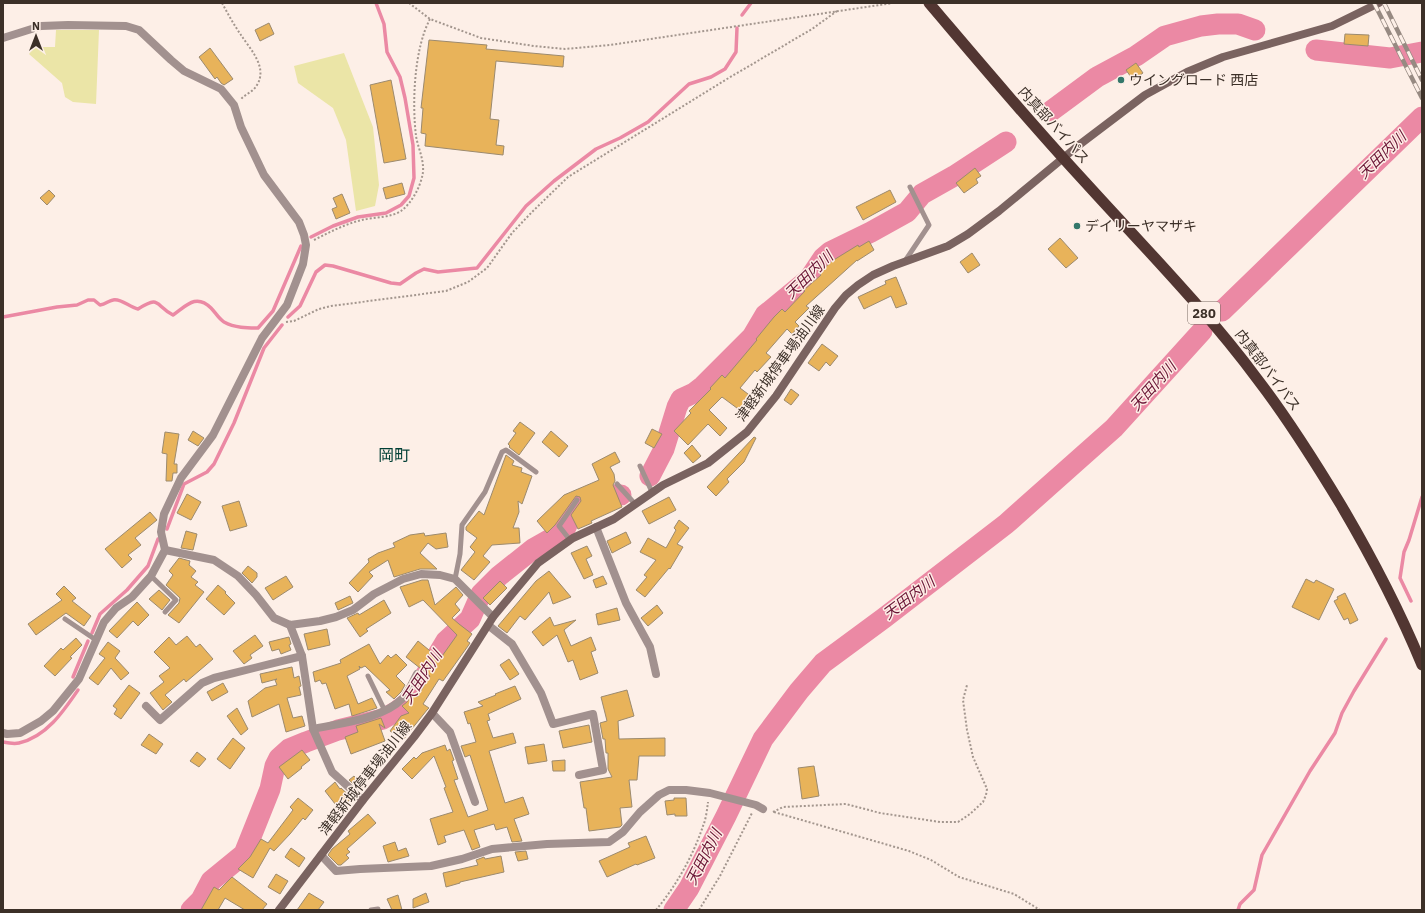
<svg xmlns="http://www.w3.org/2000/svg" width="1425" height="913" font-family="'IBM Plex Sans','Noto Sans JP',sans-serif">
	<style>
		.green { fill: #ebe5a7 }
		.lines { fill: none; stroke-linecap: round; stroke-linejoin: round }
		.stream { stroke: #eb89a4; stroke-width: 3.5 }
		.river { stroke: #eb89a4; stroke-width: 21 }
		.building { fill: #e8b35a; stroke: #9c8a6e }
		.path { stroke: #a3968e; stroke-width: 2; stroke-dasharray: 2 2; stroke-linecap: butt }
		.service { stroke: #a2918f; stroke-width: 5 }
		.minor { stroke: #a2918f; stroke-width: 8 }
		.secondary { stroke: #7a6360; stroke-width: 8 }
		.trunk { stroke: #523632; stroke-width: 11 }
		.rail-casing { stroke: #978a82; stroke-width: 4.5 }
		.rail { stroke: #fdefe7; stroke-width: 3; stroke-dasharray: 9; stroke-linecap: butt }
		.poi-dot { fill: #33776a; stroke: #fdefe7; stroke-width: 1.5 }
		.labels { text-anchor: middle; stroke-width: 3; stroke-linejoin: round; paint-order: stroke }
		.shield { fill: #fdefe7; stroke: #766961; stroke-width: 1 }
		.shield-label { font-size: 13px; font-weight: bold; fill: #3c3028 }
		.poi-label { font-size: 14px; fill: #3c3028; stroke: #fdefe7; text-anchor: start }
		.street-label { font-size: 14px; fill: #3c3028; stroke: #fdefe7 }
		.water-label { font-size: 15px; font-style: italic; fill: #6a1435; stroke: #fdefe7 }
		.quarter-label { font-size: 16px; fill: #003f35; stroke: #fdefe7 }
	</style>
	<rect width="100%" height="100%" fill="#fdefe7"/>
	<g class="green">
		<path d="M56 30H99L96 104 73 102 65 97 62 83 29 54 35 47H55Z"/>
		<path d="M344 53 373 127 379 185 375 206 356 211 346 140 333 108 298 83 294 66Z"/>
	</g>
	<g class="lines">
		<g class="stream">
			<path d="M742 15 751 3"/>
			<path d="M311 237 333 226 358 217 386 213 401 205 409 196 414 178 413 145 405 98 400 77 387 52 384 24 376 3"/>
			<path d="M3 317 57 307 77 305 88 300H94L100 305C106 304 108 301 113 300 121 298 129 307 138 309 161 295 154 305 173 315 186 306 196 293 211 308 215 312 219 319 224 322 235 328 247 328 258 328L273 311 301 246"/>
			<path d="M288 317 300 306 316 272 325 265 333 266 391 283 400 284 416 273 424 269 438 272 477 268 526 206 554 181 596 149 620 138 648 122 689 84 711 77 725 69 736 52 737 28"/>
			<path d="M167 529 184 484 207 472 214 464 234 423 264 348 282 325"/>
			<path d="M1411 601 1400 578 1404 552 1409 540 1422 497"/>
			<path d="M92 633 100 614 127 590 148 566 158 539"/>
			<path d="M73 677 88 641"/>
			<path d="M3 742C8 743 14 744 19 743 46 737 63 712 78 690"/>
			<path d="M1238 910 1240 904 1254 890 1262 855 1310 771 1335 733 1342 713 1354 691 1386 639"/>
		</g>
		<g class="river">
			<path d="M1316 50 1390 58 1422 52"/>
			<path d="M1051 111 1097 77 1136 56 1165 36 1201 26 1218 24H1238L1255 30"/>
			<path d="M1222 311 1422 117"/>
			<path d="M650 476 664 449 677 407 681 399 694 393 703 386 752 337 765 315 809 279 823 258 830 252 871 232 907 212 922 194 954 176 1006 142"/>
			<path d="M191 910 201 900 211 881 244 854 270 789 275 766 279 758 289 749 306 742 338 730 383 719 397 711 410 701 446 641 470 619 481 594 499 576 533 549 556 536 566 527 570 518 582 504 605 495H621"/>
			<path d="M674 910 689 888 726 816 763 739 799 691 823 663 884 618 1006 524 1114 428 1202 331"/>
		</g>
	</g>
	<g class="building">
		<path d="M269 23 274 34 260 41 255 30Z"/>
		<path d="M1345 34 1369 35 1368 46 1344 44Z"/>
		<path d="M429 40 487 45 486 49 564 56 563 67 496 61 490 119 499 120 496 145 504 146 503 155 425 146 426 134 421 133 423 108H421Z"/>
		<path d="M210 48 233 79 224 85 221 83 217 77 215 79 199 57Z"/>
		<path d="M1136 63 1143 73 1133 80 1126 70Z"/>
		<path d="M391 80 406 159 384 163 370 85Z"/>
		<path d="M975 168 981 176 976 179 978 183 964 193 956 183Z"/>
		<path d="M402 183 405 194 386 199 383 188Z"/>
		<path d="M49 190 55 196 47 205 40 198Z"/>
		<path d="M890 190 896 202 863 220 856 207Z"/>
		<path d="M342 194 350 213 336 219 332 209 337 207 333 198Z"/>
		<path d="M1060 238 1078 258 1066 268 1048 249Z"/>
		<path d="M869 241 874 250 857 261V260L806 306 809 308 795 322 799 326 792 334 787 329 766 353 771 357 757 372 755 370 740 388 756 400 745 414 722 397 709 410 727 428 720 436 708 424 688 445 674 431 691 413 689 411 711 389 710 388 722 375 725 378 757 340 756 339 774 317 782 309 785 312 805 291 804 290 821 275 819 273 832 261 858 245 859 247Z"/>
		<path d="M972 253 980 265 968 273 960 262Z"/>
		<path d="M896 277 907 304 896 308 891 296 864 309 858 297 886 284 885 281Z"/>
		<path d="M822 344 838 356 830 366 826 362 819 371 808 363Z"/>
		<path d="M791 389 799 395 791 405 784 400Z"/>
		<path d="M520 422 535 433 519 455 509 447 510 446 508 444 516 433 513 431Z"/>
		<path d="M652 429 662 434 654 448 645 443Z"/>
		<path d="M193 431 204 438 198 446 188 440Z"/>
		<path d="M551 431 568 446 559 457 542 442Z"/>
		<path d="M165 432 179 434 174 464H177V473H173L172 481H166L167 454 162 453Z"/>
		<path d="M754 437 756 438 744 462 727 479 729 482 716 496 707 487Z"/>
		<path d="M692 445 701 456 693 463 684 453Z"/>
		<path d="M615 452 620 462 610 467 614 474 615 481 613 485 622 507 591 521 592 523 578 529 571 515 581 501 580 497 576 496 555 525 547 533 537 521 564 495 599 480 592 464Z"/>
		<path d="M506 455 514 461 512 465 522 468 521 472 532 476 522 504 518 501 519 512 513 528H519L520 543 492 545 483 556 490 562 474 580 461 570 475 552 470 547 477 538 466 530V527L479 511 484 515Z"/>
		<path d="M187 494 201 502 191 520 177 513Z"/>
		<path d="M669 497 676 510 649 524 642 511Z"/>
		<path d="M239 501 247 526 230 531 222 506Z"/>
		<path d="M150 512 157 520 135 538 141 545 128 555 132 559 122 568 105 549Z"/>
		<path d="M679 520 689 528 677 544 683 547 670 569 669 568 645 597 636 590 647 577 644 575 656 560 640 552 648 538 666 548 676 530 674 528Z"/>
		<path d="M186 531 197 534 193 550 181 548Z"/>
		<path d="M626 532 631 543 612 553 607 541Z"/>
		<path d="M424 533 425 536 446 533 448 547 436 549 428 543 420 553 437 569H420L394 577 388 560 369 572 373 576 358 592 349 583 369 562 368 559 378 553 395 547 393 543 410 535Z"/>
		<path d="M587 546 592 556 586 559 593 575 584 579 571 553Z"/>
		<path d="M179 558 190 561 189 565 196 571 191 577 198 582 195 585 204 592 179 623 168 615 179 603 180 598 166 585 173 575 169 571Z"/>
		<path d="M248 566 257 573V577L252 583 242 573Z"/>
		<path d="M549 571 571 597 553 604 549 592 525 620 520 616 507 633 498 626 536 581Z"/>
		<path d="M286 576 293 587 273 600 265 588Z"/>
		<path d="M603 576 607 584 596 588 593 580Z"/>
		<path d="M1306 579 1314 583 1316 580 1334 589 1319 620 1292 607Z"/>
		<path d="M422 580H428L435 605 456 587 463 595 455 604 460 610 452 618 459 624 472 634 467 641 470 643 468 646 443 681 439 679 423 704 429 708 427 710 403 740 390 731 401 716 409 713 402 706 407 702 413 693 417 697 430 676 406 657 418 641 440 659 457 635 423 600 409 607 400 587Z"/>
		<path d="M500 581 507 588 490 605 483 598Z"/>
		<path d="M218 585 226 592 225 593 235 603 224 615 206 599Z"/>
		<path d="M64 586 76 598 72 601 91 616 84 626 66 613 36 635 28 624 62 600 56 594Z"/>
		<path d="M159 590 170 600 162 610 149 599Z"/>
		<path d="M1345 593 1358 620 1350 624 1348 618 1344 620 1334 601 1338 599 1337 597Z"/>
		<path d="M350 596 353 603 338 610 335 603Z"/>
		<path d="M384 600 391 613 366 629 368 631 360 637 347 618 358 613 359 615Z"/>
		<path d="M137 602 149 615 138 626 133 621 117 638 109 631Z"/>
		<path d="M657 605 663 613 648 626 641 618Z"/>
		<path d="M617 608 620 620 598 625 596 614Z"/>
		<path d="M550 617 554 626 576 620 564 630 571 646 591 637 596 650 591 652 598 673 580 680 573 660 568 662 557 635 543 646 532 632Z"/>
		<path d="M327 629 330 645 308 650 304 634Z"/>
		<path d="M255 635 263 646 250 655 252 658 244 664 233 651Z"/>
		<path d="M187 636 196 647 200 644 213 659 186 682 184 679 165 695 172 702 163 710 150 693 164 682 159 676 170 668 154 652 169 637 176 645Z"/>
		<path d="M289 637 291 644 289 645 291 650 281 654 279 649 272 651 269 642Z"/>
		<path d="M76 638 82 645 70 657 72 658 55 676 44 666 61 648 63 650Z"/>
		<path d="M108 642 120 651 115 658 129 673 121 680 111 668 98 685 89 678 105 658 99 654Z"/>
		<path d="M369 644 380 664 388 655 391 658 396 654 407 665 396 676 405 685 401 692 394 699 386 692 390 690 365 666 361 668 359 666 360 669 347 676 358 704 372 698 377 708 352 716 349 704 335 709 326 683 322 684 320 680 315 682 313 672 341 663 340 660Z"/>
		<path d="M509 659 519 674 510 680 500 665Z"/>
		<path d="M292 667 294 678 299 676 301 686 299 687 301 695 287 698 293 718 302 716 305 726 286 732 279 704 252 717 248 701 265 688 277 685 275 680 277 679 262 683 260 674Z"/>
		<path d="M223 683 228 692 212 701 207 692Z"/>
		<path d="M129 685 140 693 121 719 114 714 117 709 113 706Z"/>
		<path d="M515 686 521 699 488 714 490 720 487 721 493 738 513 733 516 743 489 751 505 803 523 797 529 814 514 819 522 841 512 842 507 827 496 830 494 824 474 830 480 847 472 850 464 830 444 836 446 842 438 845 430 819 453 812 444 788 446 787 434 756 412 779 402 769 414 757 416 759 422 753 445 745 447 751 450 749 454 760 452 761 458 779 454 780 468 817 488 810 470 755 465 757 461 746 476 742 470 723 468 724 464 712 483 706 478 702 496 695 495 694Z"/>
		<path d="M627 690 634 716 618 721 619 739 665 738V756H639L637 780H629L632 807 620 808 622 825 620 827 589 831 586 808H584L580 782 612 777 608 769V753H606L605 739H603L600 723 607 721 601 697Z"/>
		<path d="M237 708 248 729 241 735 227 716Z"/>
		<path d="M381 718 385 728 379 724 385 741 351 754 345 737 358 732 356 726Z"/>
		<path d="M589 725 592 742 563 748 559 731Z"/>
		<path d="M149 734 163 744 156 754 141 745Z"/>
		<path d="M233 738 245 748 230 769 217 759Z"/>
		<path d="M544 744 547 761 528 764 525 747Z"/>
		<path d="M302 750 310 760 301 767 302 768 288 779 279 767Z"/>
		<path d="M197 752 206 759 199 767 190 761Z"/>
		<path d="M565 760V771H553L552 761Z"/>
		<path d="M814 766 819 796 802 799 798 768Z"/>
		<path d="M354 776 364 787 360 790 349 780Z"/>
		<path d="M335 782 340 789 341 788 352 798 339 809 325 791Z"/>
		<path d="M298 798 313 810 305 820 303 818 290 834 274 851 270 848 253 878 238 869 250 857 261 839 268 843 293 810 290 807Z"/>
		<path d="M674 798H686L687 816H675V814L667 815 665 801 674 800Z"/>
		<path d="M368 814 376 823 347 849 350 852 346 855 349 858 341 865H338L328 855 332 849 350 834 348 831Z"/>
		<path d="M646 836 655 858 637 865 636 864 607 877 599 861 630 847 628 843Z"/>
		<path d="M395 842 398 851 406 848 409 856 388 862 383 846Z"/>
		<path d="M291 848 305 858 299 867 285 857Z"/>
		<path d="M526 851 528 859 518 861 515 852Z"/>
		<path d="M501 856 504 872 460 882V883L446 887 443 873 478 865 476 860 484 857 485 859Z"/>
		<path d="M276 874 288 881 280 894 268 887Z"/>
		<path d="M232 877 267 904 262 910H245L225 898 218 910H201L214 887 219 890Z"/>
		<path d="M309 893 324 902 318 910H297Z"/>
		<path d="M426 893 429 902 413 908V899Z"/>
		<path d="M398 895 402 910H392L387 899Z"/>
	</g>
	<g class="lines">
		<g class="path">
			<path d="M222 3C228 14 234 25 241 35 250 49 268 67 257 85 254 91 246 94 241 99"/>
			<path d="M409 3 430 19 481 38 534 46 565 49 610 45 893 3"/>
			<path d="M314 240C330 232 345 224 362 220 374 217 390 218 401 211 412 203 421 186 423 172 424 159 418 148 416 136 412 103 414 49 430 19"/>
			<path d="M286 322 294 321 319 309 331 306 446 291 468 282 487 268 512 233 532 212 568 177 727 79 812 29 837 11"/>
			<path d="M773 812 783 807 846 804 880 813 940 822H958L970 814 983 802 986 795 987 789 973 757 967 730 963 700 967 685"/>
			<path d="M774 812 909 851 931 860 959 877 1014 894 1040 910"/>
			<path d="M656 910C676 886 693 856 703 826 706 819 707 810 708 802"/>
			<path d="M699 910 720 876 752 813"/>
		</g>
		<g class="service">
			<path d="M905 261 929 225 910 187"/>
			<path d="M640 466 652 492"/>
			<path d="M617 484 635 504"/>
			<path d="M570 540 559 526 577 500"/>
			<path d="M151 576 176 600 165 612"/>
			<path d="M455 579 460 554 462 525 485 492 502 452 506 450 536 472"/>
			<path d="M65 619 96 640"/>
			<path d="M368 676 385 711"/>
			<path d="M371 910 378 909"/>
		</g>
		<g class="minor">
			<path d="M3 38 41 26 68 25 126 26 139 30 171 60 184 71 221 89 234 105 241 127 264 175 299 222 304 235 306 245 303 264 287 305 262 338 213 435 181 478 164 514 161 532 165 550 151 576 132 597 116 608 104 622 79 679 53 711 41 721 20 733 7 734 3 733"/>
			<path d="M596 527 626 603 650 647 656 674"/>
			<path d="M165 550 214 560 238 576 256 595 274 618 290 625 320 621 336 617 353 610 374 594 403 579 421 574 440 575 455 579 493 617"/>
			<path d="M290 625 302 656 313 729C341 723 383 719 403 698 409 692 413 681 417 674"/>
			<path d="M488 625 512 644 541 693 553 724 593 714 603 770 579 775"/>
			<path d="M146 706 160 720 202 683 214 678 302 656"/>
			<path d="M432 713 450 732 475 802"/>
			<path d="M313 729 332 772 363 800"/>
			<path d="M321 855 336 871 360 869 431 866 462 859 492 849 547 844 609 842 623 832 640 812 659 795 669 790H686L710 793 756 805 763 809"/>
		</g>
		<path class="secondary" d="M279 910 363 800 414 737 432 713 493 617 538 563 573 538 614 519 663 485 708 463 747 432 776 396 835 308 846 295 858 285 873 275 893 266 948 246 968 234 999 211 1079 145 1145 95 1187 72 1223 57 1332 26 1379 3"/>
		<path class="trunk" d="M929 3C980 63 1031 124 1085 182 1144 247 1206 310 1258 380 1288 419 1315 462 1341 505 1371 556 1399 609 1422 665"/>
		<defs>
			<g id="rail">
				<path d="M1374 3 1422 98"/>
				<path d="M1384 3 1422 80"/>
			</g>
		</defs>
		<use href="#rail" class="rail-casing"/>
		<use href="#rail" class="rail"/>
	</g>
	<g class="poi-dot">
		<circle cx="1121" cy="80" r="4"/>
		<circle cx="1077" cy="226" r="4"/>
	</g>
	<g class="labels">
		<rect class="shield" x="1188" y="302" width="32" height="22" rx="3"/>
		<g class="shield-label">
			<text x="1204" y="318">280</text>
		</g>
		<g class="poi-label">
			<text x="1129" y="85">ウイングロード 西店</text>
			<text x="1085" y="231">デイリーヤマザキ</text>
		</g>
		<g class="street-label">
			<text transform="translate(1054 125) rotate(48)" y="5">内真部バイパス</text>
			<text transform="translate(780 363) rotate(-54)" y="5">津軽新城停車場油川線</text>
			<text transform="translate(1268 370) rotate(53)" y="5">内真部バイパス</text>
			<text transform="translate(365 778) rotate(-52)" y="5">津軽新城停車場油川線</text>
		</g>
		<g class="water-label">
			<text transform="translate(1382 155) rotate(-44)" y="5">天田内川</text>
			<text transform="translate(809 275) rotate(-44)" y="5">天田内川</text>
			<text transform="translate(1153 386) rotate(-48)" y="5">天田内川</text>
			<text transform="translate(909 598) rotate(-37)" y="5">天田内川</text>
			<text transform="translate(422 677) rotate(-57)" y="5">天田内川</text>
			<text transform="translate(704 857) rotate(-63)" y="5">天田内川</text>
		</g>
		<g class="quarter-label">
			<text x="394" y="461">岡町</text>
		</g>
	</g>
	<rect width="1425" height="913" fill="none" stroke="#3c3028" stroke-width="8"/>
	<g transform="translate(36 36)" stroke="#fdefe7" stroke-width="3" paint-order="stroke">
	<path d="M0-3L7 15L0 10L-7 15Z" fill="#3c3028"/>
	<text y="-6" font-size="11" font-weight="bold" text-anchor="middle" fill="#3c3028">N</text>
	</g>
</svg>
